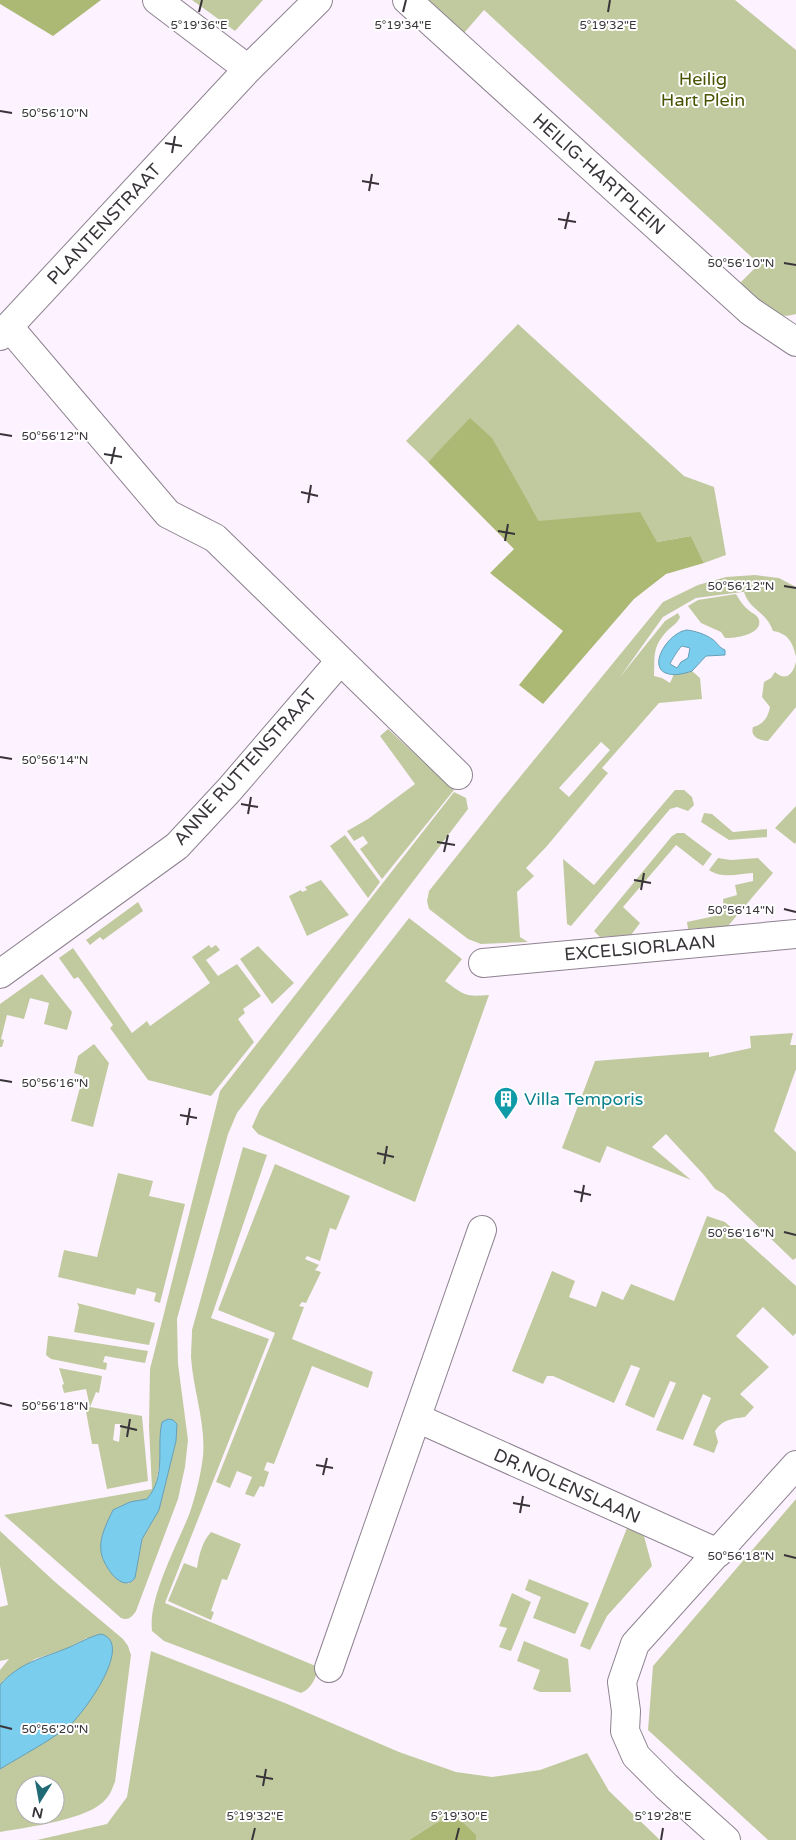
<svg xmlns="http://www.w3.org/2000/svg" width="796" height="1840" font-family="'Varela Round',sans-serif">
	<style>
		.green { fill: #c1ca9f; fill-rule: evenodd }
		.forest { fill: #acb975 }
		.water { fill: #7acdec; stroke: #669fb6; fill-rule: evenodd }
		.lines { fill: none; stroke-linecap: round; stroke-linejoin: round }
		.minor-casing { stroke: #8e8290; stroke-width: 30 }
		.minor { stroke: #fff; stroke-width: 28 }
		.ticks { fill: none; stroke: #383439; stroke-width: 2 }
		.labels { text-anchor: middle; stroke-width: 4; stroke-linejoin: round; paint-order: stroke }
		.park-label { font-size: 18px; fill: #495300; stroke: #fff }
		.street-label { font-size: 18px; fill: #383439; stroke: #fff }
		.culture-label { font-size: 18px; fill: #0d838f; stroke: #fff; text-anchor: start }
		.ticks-label { font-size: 12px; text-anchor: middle; fill: #383439; stroke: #fff; stroke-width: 4; stroke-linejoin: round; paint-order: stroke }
	</style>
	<rect width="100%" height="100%" fill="#fdf2ff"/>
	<g class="green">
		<path d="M192 0H263L235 31Z"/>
		<path d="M426 0H735L796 50V314C771 322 754 301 736 287L759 264 484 10 464 33Z"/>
		<path d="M518 324 684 476 714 487 726 555 704 563 691 536 657 542 539 521 531 507 455 435 428 462 406 441Z"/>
		<path d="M755 575 779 578 796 587V656C792 642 789 634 773 631 766 611 750 611 744 592L750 591 696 598 663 617 620 677 665 621 678 613 680 617C677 624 672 626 667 631 652 647 655 656 654 676L662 678 670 683 674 674 692 671 700 678 702 699 659 703 602 768 608 773 547 846 526 868 534 876 517 892 520 937 528 942 481 944 468 939 429 909 427 901 429 891 502 799 663 602 698 585 726 577ZM601 742 610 750 569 797 559 788Z"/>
		<path d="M736 594C740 601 744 607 751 612 754 614 758 616 759 620 763 634 734 639 725 638L721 632 701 623 688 606 698 600Z"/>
		<path d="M796 662V707L768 741C759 740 750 737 753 727 764 724 768 717 770 707L762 697 764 682 771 678 775 672C786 682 793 674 796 662Z"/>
		<path d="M388 729 454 790 382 879 360 849 368 843 363 836 354 841 347 831 368 819 415 784 380 736Z"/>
		<path d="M675 790H684L692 797 694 805 688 811 677 807 670 809 571 926 567 924 563 859 594 885Z"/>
		<path d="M454 792 466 798 468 809 237 1113 228 1134 177 1319 178 1364 188 1440 185 1467 178 1499 136 1611C132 1617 128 1621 121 1618L4 1515 152 1489 149 1427 150 1369 220 1091ZM160 1431 176 1441 159 1510 142 1539 135 1578 128 1584 101 1539 113 1510 130 1502 147 1499 155 1489 161 1456Z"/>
		<path d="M796 804V842L795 844 775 828 796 806Z"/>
		<path d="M704 813 712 814 733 832 767 829V837L729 840 701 822Z"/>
		<path d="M677 833H684L712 854 703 866 676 845 623 907 640 923 631 935 600 937 594 931 672 836Z"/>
		<path d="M345 835 380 882 368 898 330 846Z"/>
		<path d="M718 858 731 860 758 858 773 873 728 926 688 929 687 922 724 914 723 899 737 895 735 885 753 881V873C738 874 722 879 709 870Z"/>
		<path d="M321 880 349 915 307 936 289 896 301 890 302 892 307 890 305 887Z"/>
		<path d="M138 902 143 911 103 940 100 937 90 945 86 940Z"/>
		<path d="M409 918 462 959 445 981C464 995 465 997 489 995L415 1202 258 1134 252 1127 260 1109Z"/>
		<path d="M209 945 211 948 216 945 220 950 206 960 218 976 237 964 261 996 243 1009 245 1013 238 1019 254 1042 211 1096 148 1080 110 1028 113 1025 78 977 74 979 59 958 73 948 132 1033 147 1021 150 1026 210 983 192 957Z"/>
		<path d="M258 946 294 983 272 1004 240 959Z"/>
		<path d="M42 974 72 1012 67 1030 44 1024 49 1003 30 998 24 1019 7 1015 1 1039 4 1040 2 1047H0V1004Z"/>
		<path d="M793 1033 790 1045H796V1069L774 1131 796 1152V1258L793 1260 724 1194 715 1189 704 1175 666 1134 652 1147 691 1180 607 1146 600 1163 562 1148 595 1061 709 1052V1057L751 1048 750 1036Z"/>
		<path d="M94 1044 109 1063 93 1127 71 1121 83 1076 74 1073 78 1056Z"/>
		<path d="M243 1147 267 1155 211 1318 269 1339 165 1603 318 1667C317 1677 311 1689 301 1693L164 1641 152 1631C148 1597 178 1544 190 1512 196 1494 201 1474 203 1456 206 1423 193 1390 191 1357 191 1348 192 1339 192 1330Z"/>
		<path d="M275 1164 350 1196 336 1230 330 1228 320 1261 307 1256 305 1259 319 1265 315 1270 321 1272 306 1303 302 1302 299 1306 304 1307 292 1339 373 1372 368 1388 312 1366 274 1464 267 1462 264 1470 269 1472 264 1487 260 1486 254 1497 245 1494 252 1477 237 1471 230 1488 216 1482 275 1333 218 1310Z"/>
		<path d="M118 1173 153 1181 149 1196 185 1204 160 1303 154 1301 156 1293 137 1288 135 1295 58 1277 64 1250 97 1257Z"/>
		<path d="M707 1216 725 1222 796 1286V1333L793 1336 763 1307 736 1336 769 1367 740 1394 754 1407 745 1417C732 1419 723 1419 715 1431L718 1442 714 1453 693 1445 711 1398 703 1394 683 1440 656 1430 676 1383 670 1381 654 1418 625 1405 640 1368 631 1365 614 1403 553 1376H547L543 1384 512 1371 552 1271 575 1281 569 1297 596 1307 602 1291 623 1300 631 1284 674 1301Z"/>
		<path d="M77 1303 155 1323 149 1345 74 1332 79 1307Z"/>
		<path d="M48 1336H50L148 1351 145 1363 105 1356 103 1362 107 1363 106 1370 51 1359 46 1355Z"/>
		<path d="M59 1368 102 1376 99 1393 96 1392 90 1407 142 1416 148 1481 107 1489 98 1444H92L85 1406 90 1407 86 1389 64 1393 62 1385 64 1384ZM115 1424H121L119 1442 113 1440Z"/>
		<path d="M796 1499V1840H768L648 1730 653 1666Z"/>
		<path d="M627 1528 644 1536 652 1566 607 1616 590 1650 580 1646Z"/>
		<path d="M0 1531 55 1582 123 1639 128 1646 131 1655 115 1782C112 1788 111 1794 106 1799 89 1820 27 1827 0 1832V1769L69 1725 83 1709 87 1638 66 1649 35 1659 4 1680 0 1685V1670L9 1659 0 1661V1607L8 1605 0 1566ZM25 1785H55V1815H25Z"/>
		<path d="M211 1532 241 1544 227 1580 222 1579 211 1611 214 1612 211 1620 168 1601 184 1563 197 1568C199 1555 202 1542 211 1532Z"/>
		<path d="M529 1579 589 1603 575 1634 533 1618 541 1597 525 1590Z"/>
		<path d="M512 1593 531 1602 511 1651 499 1647 507 1628 499 1626Z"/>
		<path d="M524 1641 568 1659 571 1692H540L533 1689 540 1670 517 1661Z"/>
		<path d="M151 1651 285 1703 399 1752 456 1772 492 1777 540 1770 587 1753 609 1791 660 1840H476V1835L434 1824 409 1840H37L107 1824 127 1797Z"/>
	</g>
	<g class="forest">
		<path d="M0 0H101L53 36 0 4Z"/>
		<path d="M470 418 492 438 539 521 640 512 657 542 691 536 704 563 666 574 634 599 543 704 519 685 563 631 490 573 514 549 428 462Z"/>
		<path d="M456 1816 476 1835V1840H409L434 1824Z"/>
	</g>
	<g class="water">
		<path d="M687 630C695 631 705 634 712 639 718 643 718 647 725 650V655L706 656 692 671C686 673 676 676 669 674 645 669 668 632 687 630ZM682 646 690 648 688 658 681 662 677 668 670 664C671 661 679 648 682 646Z"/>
		<path d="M168 1419 173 1420 177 1424 176 1441 159 1510 142 1539 135 1578C122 1595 102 1564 101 1551 99 1537 107 1523 113 1510L130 1502 147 1499C167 1475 156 1449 162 1422Z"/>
		<path d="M101 1634C135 1643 84 1713 69 1726 48 1742 23 1755 0 1769V1685C19 1663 40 1659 65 1649 78 1644 88 1637 101 1634Z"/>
	</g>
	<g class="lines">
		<defs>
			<g id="minor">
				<path d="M157 0 248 69"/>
				<path d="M407 0 750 311 796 342"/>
				<path d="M9 327 168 514 215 538 458 775"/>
				<path d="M0 336 248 69 318 0"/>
				<path d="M483 963 796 934"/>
				<path d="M0 974 177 846 230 789 340 661"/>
				<path d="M417 1418 718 1553"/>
				<path d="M329 1668 482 1230"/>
				<path d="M726 1840 666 1786 636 1756 625 1731 626 1711 622 1682 635 1644 796 1465"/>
			</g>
		</defs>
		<use href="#minor" class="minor-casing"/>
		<use href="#minor" class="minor"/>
	</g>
	<path class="ticks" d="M199 12 202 0M403 12 406 0M608 12 610 0M0 111 12 113M165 143 182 146M172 153 175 136M362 181 379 184M369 191 372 174M558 219 576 222M565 229 569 212M784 263 796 265M0 434 12 436M104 454 122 457M111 464 115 447M301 492 318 496M308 503 311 485M498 531 515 534M505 541 508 524M784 586 796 588M0 757 12 759M241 804 258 807M248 814 251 797M437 842 455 845M444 852 448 835M634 880 651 883M641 890 644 873M784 909 796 912M0 1080 12 1082M180 1115 197 1118M187 1125 190 1108M377 1153 394 1157M384 1164 387 1146M574 1191 591 1195M581 1202 584 1185M784 1232 796 1235M0 1403 12 1406M120 1426 137 1430M127 1437 130 1419M316 1465 333 1468M323 1475 327 1458M513 1503 530 1506M520 1513 523 1496M784 1555 796 1558M0 1726 12 1729M256 1776 273 1779M263 1786 266 1769M252 1840 255 1828M456 1840 459 1828M661 1840 663 1828"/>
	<defs>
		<symbol id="building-pin" viewBox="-11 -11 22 30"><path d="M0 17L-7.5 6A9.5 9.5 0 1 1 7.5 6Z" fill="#0f9aa8" stroke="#fff"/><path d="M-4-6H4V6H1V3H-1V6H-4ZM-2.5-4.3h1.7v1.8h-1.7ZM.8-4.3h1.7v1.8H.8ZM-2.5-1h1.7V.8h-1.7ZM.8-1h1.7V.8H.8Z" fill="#fff"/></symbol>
	</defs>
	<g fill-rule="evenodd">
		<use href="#building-pin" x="492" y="1085" width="28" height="38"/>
	</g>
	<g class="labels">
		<g class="park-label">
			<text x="703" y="85">Heilig<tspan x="703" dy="21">Hart Plein</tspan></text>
		</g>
		<g class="street-label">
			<text transform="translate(599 174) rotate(42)" y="6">HEILIG-HARTPLEIN</text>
			<text transform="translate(104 224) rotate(-47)" y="6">PLANTENSTRAAT</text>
			<text transform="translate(245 767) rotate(-48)" y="6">ANNE RUTTENSTRAAT</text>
			<text transform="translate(640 948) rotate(-5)" y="6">EXCELSIORLAAN</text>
			<text transform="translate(567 1486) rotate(24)" y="6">DR.NOLENSLAAN</text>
		</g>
		<g class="culture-label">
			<text x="524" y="1105">Villa Temporis</text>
		</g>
	</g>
	<g class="ticks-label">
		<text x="199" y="29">5°19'36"E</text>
		<text x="403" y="29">5°19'34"E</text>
		<text x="608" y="29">5°19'32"E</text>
		<text x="55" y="117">50°56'10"N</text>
		<text x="741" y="267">50°56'10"N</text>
		<text x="55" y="440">50°56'12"N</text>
		<text x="741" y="590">50°56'12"N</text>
		<text x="55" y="764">50°56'14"N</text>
		<text x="741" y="914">50°56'14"N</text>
		<text x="55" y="1087">50°56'16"N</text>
		<text x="741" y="1237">50°56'16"N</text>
		<text x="55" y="1410">50°56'18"N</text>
		<text x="741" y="1560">50°56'18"N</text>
		<text x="55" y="1733">50°56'20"N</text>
		<text x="255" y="1820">5°19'32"E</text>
		<text x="459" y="1820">5°19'30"E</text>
		<text x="663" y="1820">5°19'28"E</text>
	</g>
	<g transform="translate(40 1800) rotate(191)"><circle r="24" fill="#ffffff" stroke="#afaeb0"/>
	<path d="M0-4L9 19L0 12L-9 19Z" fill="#206a75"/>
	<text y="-8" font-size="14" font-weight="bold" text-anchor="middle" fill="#383439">N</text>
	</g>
</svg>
